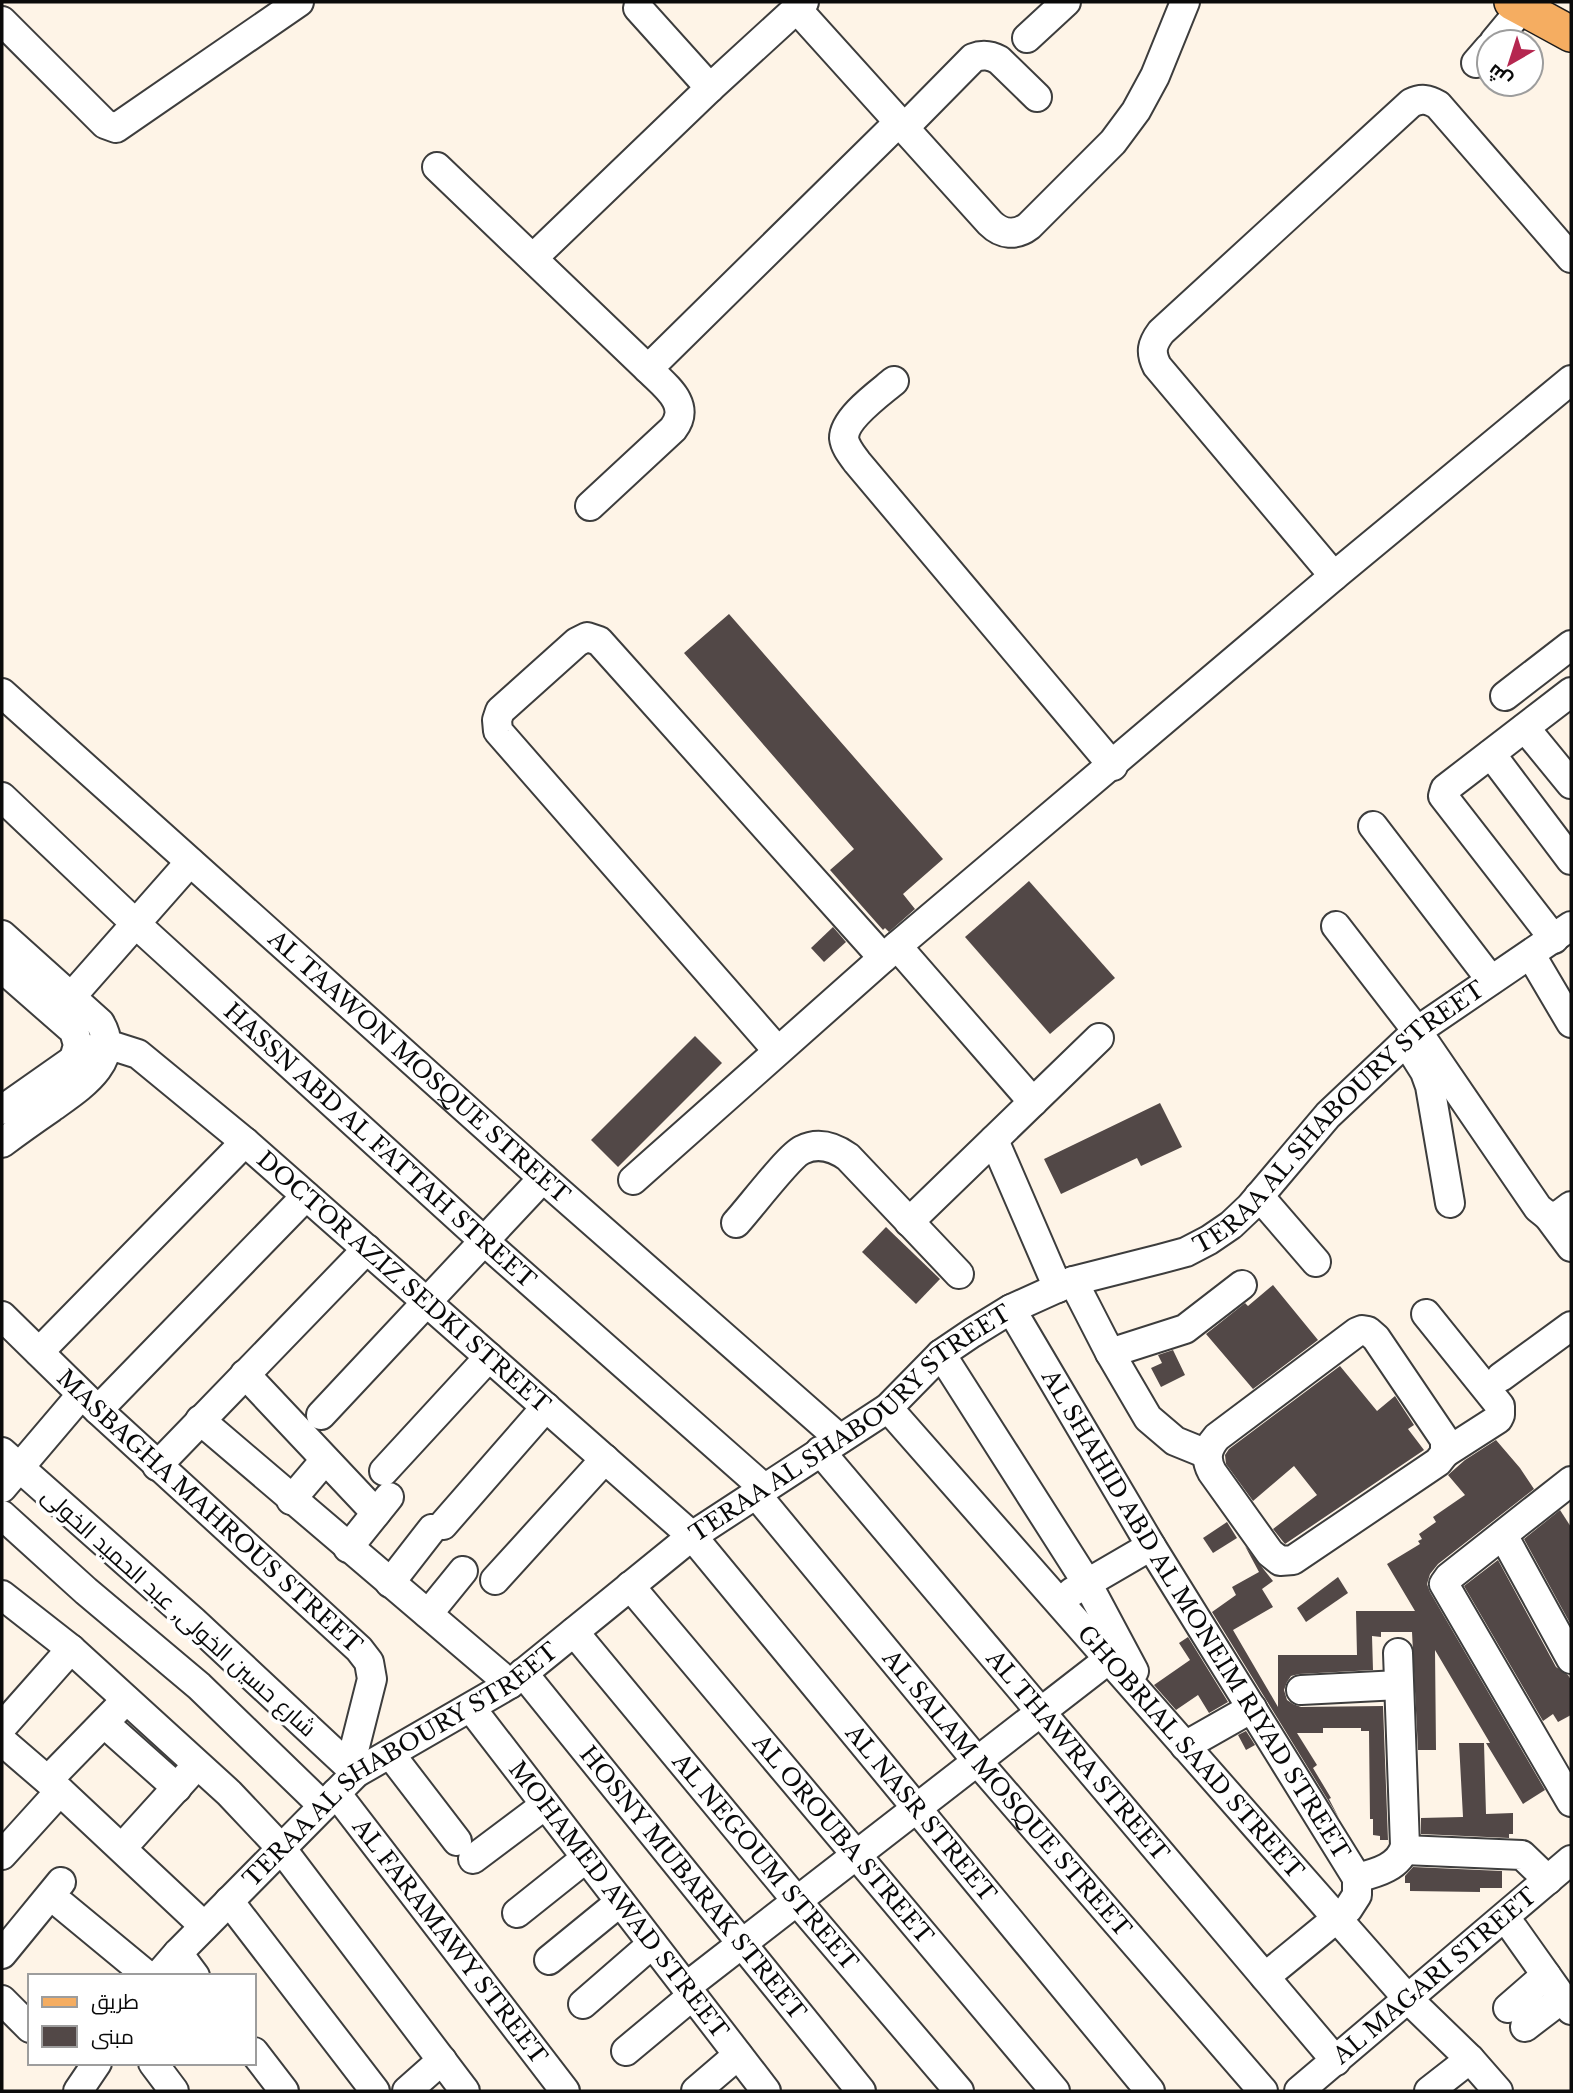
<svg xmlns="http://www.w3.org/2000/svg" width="1573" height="2093" font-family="'Libre Baskerville',Cairo,serif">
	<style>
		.building { fill: #524847 }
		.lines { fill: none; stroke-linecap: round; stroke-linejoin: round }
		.minor-casing { stroke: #3d3d3d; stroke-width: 32 }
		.major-casing { stroke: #1b1b1b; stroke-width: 38 }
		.minor { stroke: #fff; stroke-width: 28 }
		.major { stroke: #f5ad61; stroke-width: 35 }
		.labels { text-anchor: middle; stroke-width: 7; stroke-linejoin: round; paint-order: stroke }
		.street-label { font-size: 23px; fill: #0a0a0a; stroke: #fff }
	</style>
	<rect width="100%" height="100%" fill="#fef4e7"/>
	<g class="building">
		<path d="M729 614 943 859 903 894 915 909 889 932 885 928 883 930 830 870 854 849 684 653Z"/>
		<path d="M1029 881 1115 978 1050 1034 965 937Z"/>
		<path d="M833 927 846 942 824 962 811 948Z"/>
		<path d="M695 1036 722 1063 618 1167 591 1140Z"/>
		<path d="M1160 1103 1182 1147 1141 1166 1137 1158 1061 1194 1044 1159Z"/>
		<path d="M886 1227 940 1279 916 1304 862 1252Z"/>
		<path d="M1273 1285 1318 1340 1253 1389 1206 1334 1245 1303 1248 1306Z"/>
		<path d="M1173 1350 1185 1375 1161 1387 1151 1368 1162 1363 1158 1355Z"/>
		<path d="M1340 1366 1377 1411 1395 1396 1414 1425 1408 1429 1424 1450 1285 1544 1273 1529 1317 1495 1294 1466 1253 1501 1226 1464 1225 1455 1229 1449Z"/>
		<path d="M1496 1440 1520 1468 1534 1489 1438 1564 1430 1574 1427 1584 1430 1592 1545 1790 1523 1804 1486 1743H1490L1435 1650 1436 1750H1418L1412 1632H1381V1637L1372 1636 1373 1670 1299 1674 1291 1676 1287 1682 1284 1690 1287 1700 1293 1704 1301 1707 1383 1706 1388 1840H1380V1836L1373 1835V1819H1370L1369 1731H1361V1728H1323V1733H1297L1317 1765 1313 1768 1331 1798 1329 1799 1339 1818 1212 1612 1236 1595 1232 1587 1259 1572 1245 1546 1273 1581 1262 1589 1273 1607 1233 1630 1278 1707V1655H1357L1356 1611H1415L1387 1564 1420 1544 1418 1541 1422 1539 1419 1534 1436 1522 1433 1517 1465 1495 1448 1475 1465 1460Z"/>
		<path d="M1560 1510 1571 1527V1625L1524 1539Z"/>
		<path d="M1227 1522 1237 1538 1213 1553 1203 1538Z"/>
		<path d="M1498 1560 1556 1667 1568 1675 1571 1680V1715L1558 1722 1553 1714 1543 1721 1464 1586Z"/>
		<path d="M1338 1577 1348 1593 1306 1622 1297 1608Z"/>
		<path d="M1188 1637 1228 1702 1209 1713 1198 1695 1176 1710 1154 1685 1190 1660 1179 1643Z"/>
		<path d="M1246 1731 1255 1745 1246 1750 1238 1735Z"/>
		<path d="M1459 1743H1484L1486 1814 1513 1813V1834H1509V1838L1421 1834V1818L1463 1817Z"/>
		<path d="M1413 1867 1502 1871V1888H1480V1892L1410 1891V1883H1405V1876Z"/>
	</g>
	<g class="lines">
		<defs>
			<g id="minor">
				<path d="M638 8 710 88"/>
				<path d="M796 8 990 223C1002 235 1016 236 1029 226L1113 142 1136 111 1155 76 1185 2"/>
				<path d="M2 21 105 124 116 128 299 2"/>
				<path d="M1027 38 1066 2"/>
				<path d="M1494 42 1523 7"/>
				<path d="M1476 63 1489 48"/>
				<path d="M904 128 973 58C983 54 990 55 999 60L1037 97"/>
				<path d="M437 167 648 369C665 386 692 404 673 429L590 506"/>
				<path d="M533 258 710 88 804 2"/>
				<path d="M648 369 899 122"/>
				<path d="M894 381C880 393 844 418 844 438 845 447 852 455 857 462L1113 766"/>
				<path d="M1334 576 1157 366C1150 352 1152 344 1161 332L1411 103C1421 98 1428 99 1438 105L1571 258"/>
				<path id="s1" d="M2 693 543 1178 840 1439"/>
				<path d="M1505 696 1571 645"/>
				<path d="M1525 728 1571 784"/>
				<path d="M1491 754 1571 860"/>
				<path id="s2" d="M2 797 136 924 484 1241 764 1488"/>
				<path d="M1373 826 1491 980"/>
				<path d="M1336 926 1417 1031 1538 1208 1548 1216 1559 1215 1571 1206"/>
				<path d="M2 935 100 1023C123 1062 77 1089 51 1108 35 1119 18 1131 2 1143"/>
				<path d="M1554 939 1443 796 1445 789 1571 692"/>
				<path d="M897 946 1033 1102"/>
				<path d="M1531 955 1571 1023"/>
				<path d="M2 968 74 1031 78 1045 74 1059"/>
				<path d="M71 997 190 862"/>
				<path d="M777 1050 498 731 497 720 500 711 577 642 587 637 599 641 883 958"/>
				<path d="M1413 1053 1425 1072 1430 1086 1450 1203"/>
				<path id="s3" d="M2 1110 83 1053 93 1049 116 1047 138 1054 245 1142 692 1536 1150 2091"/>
				<path d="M994 1140 1058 1288"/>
				<path d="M633 1180 883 958 1334 576 1571 380"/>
				<path d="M1259 1196 1316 1262"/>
				<path d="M1548 1216 1571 1247"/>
				<path d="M909 1222 1099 1038"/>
				<path d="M736 1223C749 1209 789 1156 802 1150 818 1142 834 1147 848 1157L959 1274"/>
				<path d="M1073 1281 1110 1353 1148 1418 1175 1441 1207 1454"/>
				<path id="s4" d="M1011 1309 1151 1546 1357 1878V1895L1348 1909 1265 1977"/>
				<path d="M1426 1314 1500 1406V1415L1498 1419 1445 1453"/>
				<path id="s5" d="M2 1316 98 1410 359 1649 369 1662 372 1679 350 1766"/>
				<path d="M1362 1330 1368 1331 1376 1338 1445 1440V1453L1438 1462 1293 1560 1280 1561 1270 1553 1212 1472C1205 1459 1207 1448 1217 1437L1357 1332Z"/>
				<path d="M39 1352 245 1142"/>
				<path d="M1110 1353 1185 1329 1242 1285"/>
				<path d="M941 1354 1087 1583 1134 1671"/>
				<path d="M245 1374 376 1513"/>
				<path d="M1501 1377 1571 1326"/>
				<path id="s6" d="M888 1408 1408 1999 1470 2059 1498 2091"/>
				<path d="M98 1410 306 1196"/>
				<path d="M321 1415 543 1178"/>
				<path d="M200 1420 510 1684"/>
				<path id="s7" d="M820 1451 1336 2061"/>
				<path d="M2 1452 193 1621 356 1773"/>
				<path d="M157 1466 367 1249"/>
				<path d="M384 1471 489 1357"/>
				<path d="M1571 1481 1449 1577 1444 1584 1571 1802"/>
				<path d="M2 1488 81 1395"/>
				<path id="s8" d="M755 1493 977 1761 1263 2091"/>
				<path d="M291 1500 325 1460"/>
				<path d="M2 1515 86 1591 199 1686 323 1806"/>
				<path d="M443 1525 546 1407"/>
				<path d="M1503 1535 1571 1659"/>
				<path d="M348 1548 389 1497"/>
				<path d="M495 1580 605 1459"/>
				<path d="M390 1583 432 1529"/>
				<path id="s9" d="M630 1586 1055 2091"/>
				<path d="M1072 1592 1151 1546"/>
				<path d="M2 1595 71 1649 229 1793 281 1848 465 2091"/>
				<path d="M428 1614 463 1571"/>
				<path id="s10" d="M574 1632 797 1901 959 2091"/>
				<path id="s11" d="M523 1673 861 2091"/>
				<path d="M1301 1690 1399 1685"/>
				<path id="s12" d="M471 1708 766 2091"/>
				<path d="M104 1723 177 1788"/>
				<path d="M2 1727 71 1649"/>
				<path d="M2 1741 60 1791 204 1926"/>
				<path d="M1185 1746 1252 1708"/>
				<path d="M391 1755 457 1841"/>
				<path d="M48 1780 126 1700"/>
				<path id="s13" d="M336 1793 565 2091"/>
				<path d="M122 1848 197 1765"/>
				<path d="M1404 1850 1522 1855 1548 1880"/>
				<path d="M2 1855 60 1791"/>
				<path d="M473 1859 545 1805"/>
				<path d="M1357 1878C1376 1873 1400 1867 1405 1846L1398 1653"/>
				<path d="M229 1901 375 2091"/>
				<path d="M62 1905 148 1976"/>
				<path d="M517 1913 586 1858"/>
				<path d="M1505 1917 1571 2010"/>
				<path d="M178 1953 195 1976"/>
				<path d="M2 1954 61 1882"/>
				<path d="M549 1960 620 1902"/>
				<path id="s14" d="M158 1976 178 1953 356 1773 510 1684 692 1536 888 1408 941 1354 972 1333 1011 1309 1073 1281 1160 1259 1186 1252 1209 1240 1231 1225 1250 1207 1328 1115 1417 1031 1571 926"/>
				<path d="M686 1987 1109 1659"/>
				<path d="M2 2000 30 2028"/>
				<path d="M583 2004 652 1944"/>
				<path d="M1508 2008 1546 1975"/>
				<path d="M1525 2027 1563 1998"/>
				<path d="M626 2051 692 1996"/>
				<path d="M254 2052 284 2091"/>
				<path d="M153 2063 174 2091"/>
				<path d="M78 2091 97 2063"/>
				<path d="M407 2091 442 2060"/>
				<path d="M696 2091 738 2055"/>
				<path id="s15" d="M1299 2091 1571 1860"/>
				<path d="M1429 2091 1470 2059"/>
			</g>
			<path id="major" d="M1512 2 1571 34"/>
		</defs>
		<use href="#minor" class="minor-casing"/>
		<use href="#major" class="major-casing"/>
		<use href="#minor" class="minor"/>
		<use href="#major" class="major"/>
	</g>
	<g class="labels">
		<g class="street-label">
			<text dy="8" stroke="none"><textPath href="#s1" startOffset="560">AL TAAWON MOSQUE STREET</textPath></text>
			<text dy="8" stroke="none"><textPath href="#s14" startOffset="1479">TERAA AL SHABOURY STREET</textPath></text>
			<text dy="8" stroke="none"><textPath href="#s2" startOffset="514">HASSN ABD AL FATTAH STREET</textPath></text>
			<text dy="8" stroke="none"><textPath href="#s3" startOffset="506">DOCTOR AZIZ SEDKI STREET</textPath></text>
			<text dy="8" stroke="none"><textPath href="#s14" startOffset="891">TERAA AL SHABOURY STREET</textPath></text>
			<text dy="8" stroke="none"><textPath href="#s5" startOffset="285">MASBAGHA MAHROUS STREET</textPath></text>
			<text transform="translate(179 1612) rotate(42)" y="8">شارع حسين الخولى, عبد الحميد الخولى</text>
			<text dy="8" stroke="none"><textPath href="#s4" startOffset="357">AL SHAHID ABD AL MONEIM RIYAD STREET</textPath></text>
			<text dy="8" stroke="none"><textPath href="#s6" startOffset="458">GHOBRIAL SAAD STREET</textPath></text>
			<text dy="8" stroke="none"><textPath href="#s7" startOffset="399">AL THAWRA STREET</textPath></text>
			<text dy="8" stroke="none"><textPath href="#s14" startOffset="324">TERAA AL SHABOURY STREET</textPath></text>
			<text dy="8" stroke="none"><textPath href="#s8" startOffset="392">AL SALAM MOSQUE STREET</textPath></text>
			<text dy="8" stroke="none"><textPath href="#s3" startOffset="1250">AL NASR STREET</textPath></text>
			<text dy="8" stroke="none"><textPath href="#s9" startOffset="331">AL OROUBA STREET</textPath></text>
			<text dy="8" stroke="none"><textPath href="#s10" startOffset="299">AL NEGOUM STREET</textPath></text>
			<text dy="8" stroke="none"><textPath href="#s11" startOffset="270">HOSNY MUBARAK STREET</textPath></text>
			<text dy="8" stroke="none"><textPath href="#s12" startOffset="242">MOHAMED AWAD STREET</textPath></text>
			<text dy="8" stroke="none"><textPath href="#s13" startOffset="187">AL FARAMAWY STREET</textPath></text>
			<text dy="8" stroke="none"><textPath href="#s15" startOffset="178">AL MAGARI STREET</textPath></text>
		</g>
	</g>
	<rect width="1573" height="2093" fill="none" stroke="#0a0a0a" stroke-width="7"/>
	<rect x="28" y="1974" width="228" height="91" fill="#ffffff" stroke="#9d9d9d" stroke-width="2"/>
	<rect x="42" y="1997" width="35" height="10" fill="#f5ad61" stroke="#9d9d9d" stroke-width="2"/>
	<text x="91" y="2009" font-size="21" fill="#0a0a0a">طريق</text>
	<rect x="42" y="2026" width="35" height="21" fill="#524847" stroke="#9d9d9d" stroke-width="2"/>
	<text x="91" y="2044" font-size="21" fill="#0a0a0a">مبنى</text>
	<g transform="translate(1510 63) rotate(219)"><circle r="33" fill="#ffffff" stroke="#9d9d9d" stroke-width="2"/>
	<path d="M0-5L12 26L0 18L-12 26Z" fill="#b52750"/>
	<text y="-10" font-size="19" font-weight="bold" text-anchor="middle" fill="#0a0a0a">ش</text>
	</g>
</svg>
